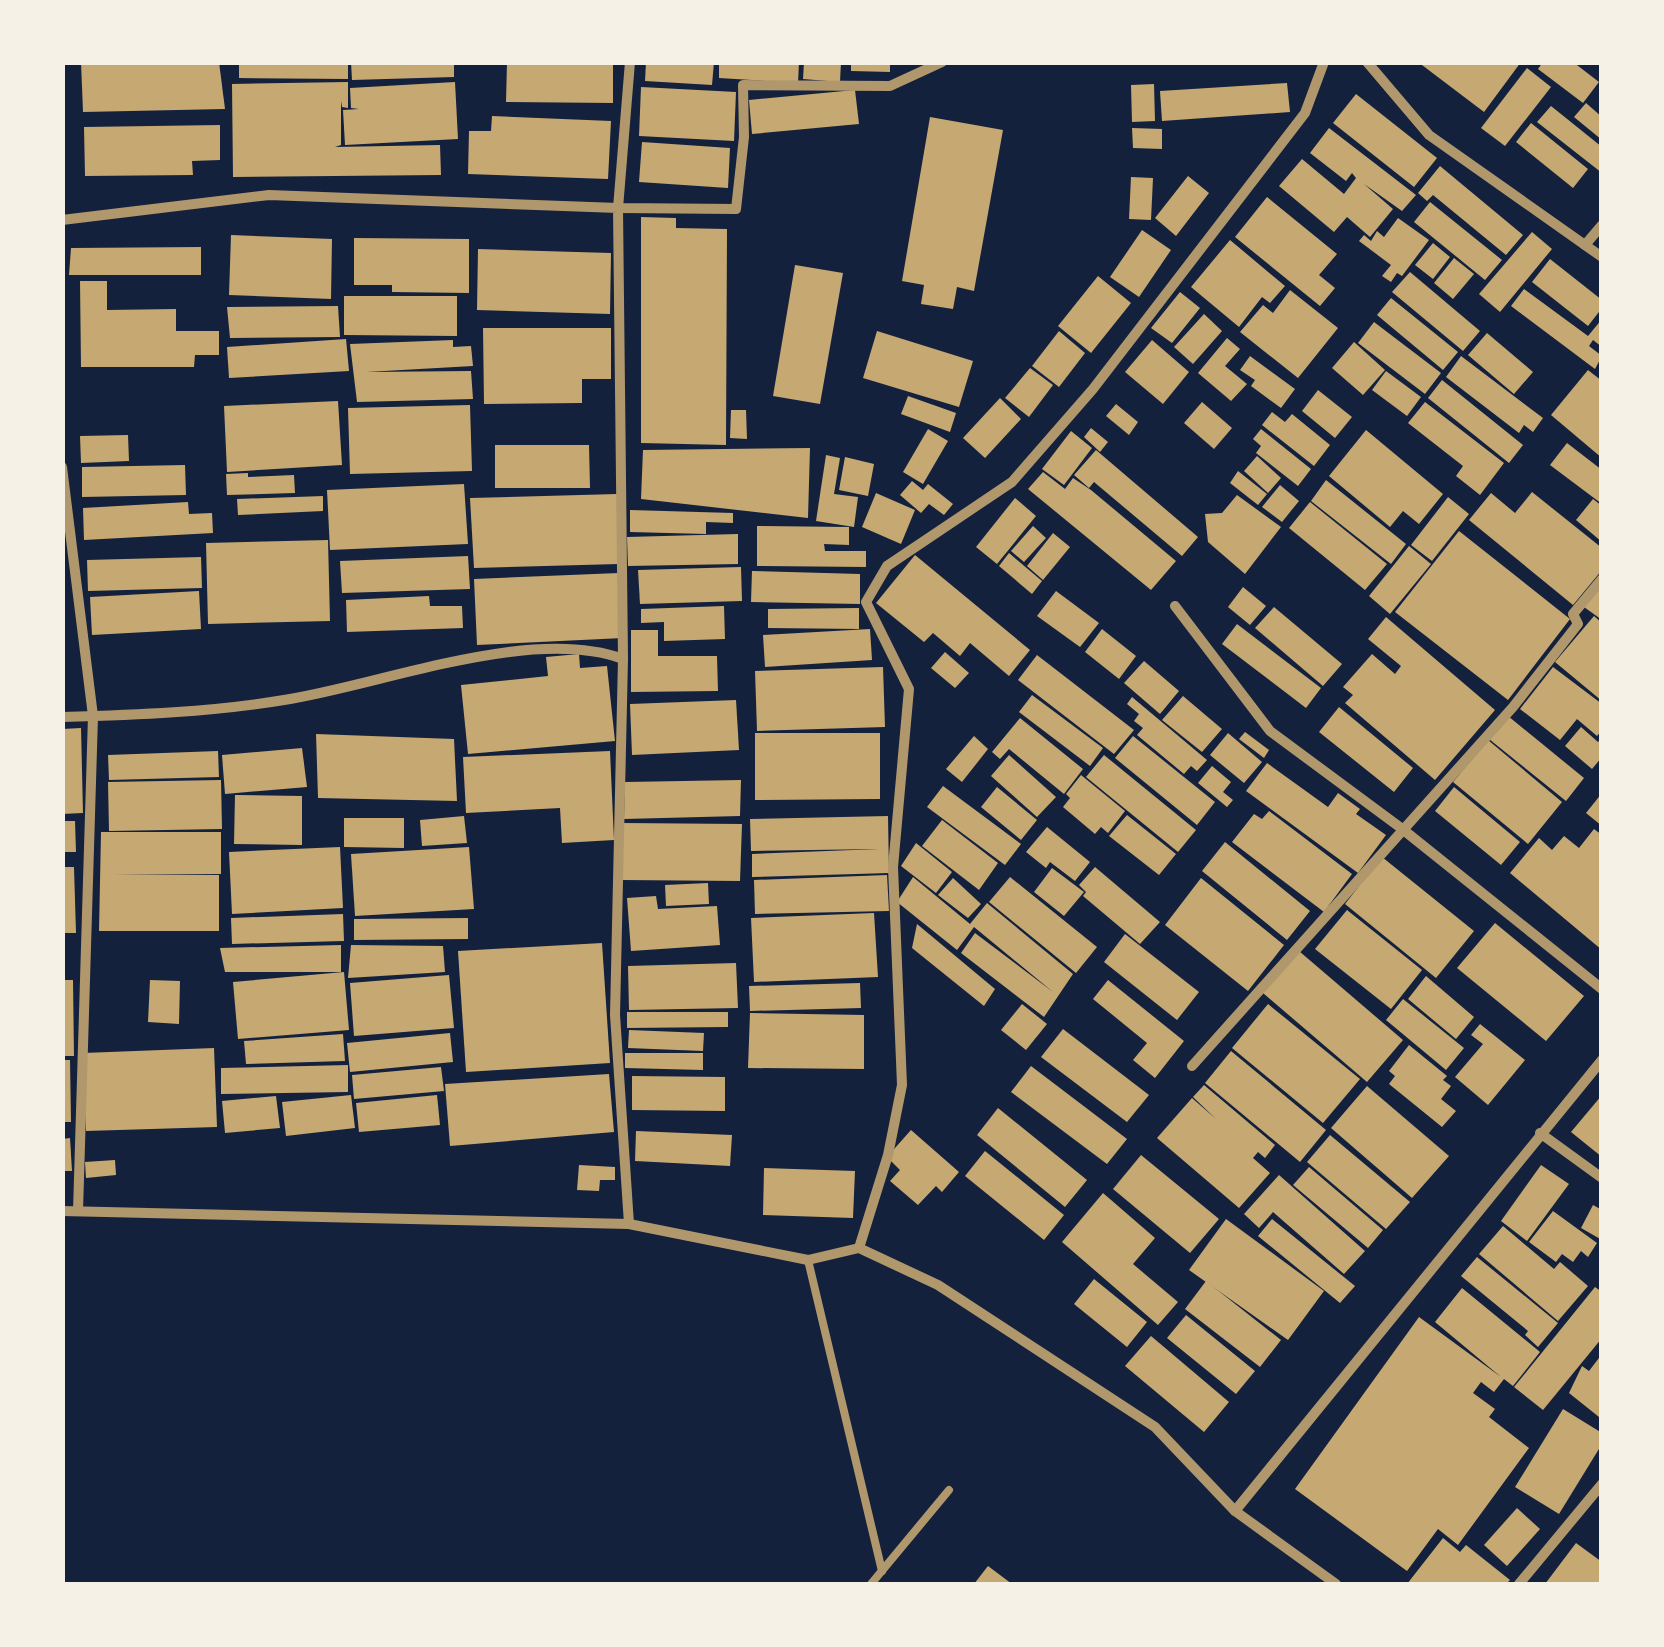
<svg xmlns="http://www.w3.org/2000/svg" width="1664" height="1647" font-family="Signika,sans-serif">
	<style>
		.building { fill: #c6a872 }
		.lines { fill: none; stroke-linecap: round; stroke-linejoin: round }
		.service { stroke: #b1986c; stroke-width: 8 }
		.minor { stroke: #b1986c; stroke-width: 10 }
	</style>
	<rect width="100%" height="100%" fill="#14213d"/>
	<g class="building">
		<path d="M81 62H219L225 109 83 112Z"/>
		<path d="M239 62H348V79L239 78Z"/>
		<path d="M351 62H454V77L352 80Z"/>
		<path d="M507 62H613V103L506 102Z"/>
		<path d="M646 62H714L712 85 645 81Z"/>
		<path d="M719 62H799L798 83 719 78Z"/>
		<path d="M804 62H841L840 82 803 79Z"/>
		<path d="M851 62H890V72L851 71Z"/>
		<path d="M1418 62H1521L1484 112Z"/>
		<path d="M1543 62H1573L1599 82 1583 103 1538 69Z"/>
		<path d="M1527 68 1551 87 1505 146 1481 128Z"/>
		<path d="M348 82V108L342 107 341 101V145L335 147 440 145 441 175 233 177 232 84Z"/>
		<path d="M455 82 458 139 345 145 343 110 359 109 351 108 350 88Z"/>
		<path d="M1287 83 1290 112 1162 121 1160 91Z"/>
		<path d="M1154 84 1155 121 1132 122 1131 85Z"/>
		<path d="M641 87 736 92 734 141 639 136Z"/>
		<path d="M855 90 859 124 752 134 749 100Z"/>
		<path d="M1356 94 1437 158 1414 187 1333 123Z"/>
		<path d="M1586 103 1602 117V140L1574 117Z"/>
		<path d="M1551 106 1602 147V173L1537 122Z"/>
		<path d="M492 116 611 121 608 179 468 174 469 131H491Z"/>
		<path d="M930 117 1003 130 974 291 957 287 953 309 921 304 924 285 902 281Z"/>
		<path d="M1531 123 1588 169 1573 188 1516 142Z"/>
		<path d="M220 125V160L192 161 193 175 85 176 84 127Z"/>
		<path d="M1132 128 1162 129V149L1133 148Z"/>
		<path d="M1329 128 1416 195 1402 211 1364 184 1393 209 1370 237 1347 217 1334 232 1279 186 1302 159 1344 194 1356 178 1352 173 1346 181 1310 153Z"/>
		<path d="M642 142 730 148 728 188 639 182Z"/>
		<path d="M1440 166 1523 235 1506 255 1433 195 1427 201 1418 193Z"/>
		<path d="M1188 176 1209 193 1176 236 1155 218Z"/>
		<path d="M1131 177 1153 178 1151 220 1129 219Z"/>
		<path d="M1267 197 1337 254 1319 275 1335 288 1320 306 1235 237Z"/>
		<path d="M1430 202 1502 260 1485 280 1414 222Z"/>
		<path d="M641 217 676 218V228L727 229 726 445 641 443Z"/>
		<path d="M1398 218 1429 240 1402 276 1397 273 1391 282 1382 276 1391 265 1359 241 1364 235 1371 241 1377 231 1384 237Z"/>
		<path d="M1142 230 1171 250 1139 297 1110 277Z"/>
		<path d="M1532 232 1552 249 1500 312 1479 294Z"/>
		<path d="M231 235 332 239 331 299 229 295Z"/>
		<path d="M354 238 469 239V293L392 292V285H354Z"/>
		<path d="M1230 240 1285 286 1270 303 1262 297 1239 327 1191 287Z"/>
		<path d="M1433 243 1450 257 1433 279 1415 265Z"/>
		<path d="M201 247V275H69L71 248Z"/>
		<path d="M478 249 611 253 610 314 477 310Z"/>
		<path d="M1454 258 1474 274 1453 299 1434 283Z"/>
		<path d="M1550 259 1602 300V308L1588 326 1532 282Z"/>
		<path d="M795 265 843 273 820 404 773 396Z"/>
		<path d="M1410 272 1480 331 1463 351 1392 292Z"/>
		<path d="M1098 276 1131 303 1091 353 1058 326Z"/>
		<path d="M80 281H107V310L176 309V331H219V355H195L194 367H81Z"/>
		<path d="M1524 289 1588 336 1602 319V347L1593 340 1589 346 1602 356 1595 369 1511 306Z"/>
		<path d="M1290 290 1338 328 1298 378 1240 332 1263 305 1273 313Z"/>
		<path d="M1180 292 1200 308 1172 343 1151 328Z"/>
		<path d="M344 296H457V336L344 335Z"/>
		<path d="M1391 298 1458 352 1443 370 1377 315Z"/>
		<path d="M338 306 340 337 230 338 227 307Z"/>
		<path d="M1204 314 1222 331 1193 364 1174 347Z"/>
		<path d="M1374 322 1441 373 1425 394 1358 343Z"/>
		<path d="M483 328H611V379H582V403L484 404Z"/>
		<path d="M877 331 973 361 959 407 863 378Z"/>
		<path d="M1059 331 1085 353 1059 387 1032 366Z"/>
		<path d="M1487 333 1533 372 1514 394 1468 355Z"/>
		<path d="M1227 338 1240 349 1225 366 1247 384 1231 401 1198 373Z"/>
		<path d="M346 339 349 371 229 378 227 347Z"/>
		<path d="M453 340V347L471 346 473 366 366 372 471 371 473 399 357 402 350 344Z"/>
		<path d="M1152 340 1189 372 1163 404 1125 372Z"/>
		<path d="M1354 342 1385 370 1363 395 1332 368Z"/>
		<path d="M1250 356 1295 389 1281 408 1251 386 1255 380 1240 370Z"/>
		<path d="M1461 356 1543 418 1533 432 1524 425 1519 433 1446 377Z"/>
		<path d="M1030 368 1053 385 1029 417 1005 398Z"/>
		<path d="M1588 370 1602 381V458L1551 415Z"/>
		<path d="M1386 371 1421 397 1407 416 1372 390Z"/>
		<path d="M1442 380 1523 445 1509 463 1428 398Z"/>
		<path d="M1318 390 1352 417 1335 438 1302 411Z"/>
		<path d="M908 396 956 413 950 432 901 414Z"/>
		<path d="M1000 398 1021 419 985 458 963 438Z"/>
		<path d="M338 401 342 465 227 472 224 406Z"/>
		<path d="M1202 402 1232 428 1214 449 1184 423Z"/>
		<path d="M1425 402 1504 463 1480 495 1456 476 1463 466 1408 423Z"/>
		<path d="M1116 404 1138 422 1129 435 1106 416Z"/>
		<path d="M470 405 472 471 350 474 348 408Z"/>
		<path d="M731 410H746L747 439 730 438Z"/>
		<path d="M1272 412 1285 422 1292 414 1330 445 1314 466 1262 425Z"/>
		<path d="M1091 428 1108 442 1100 452 1084 437Z"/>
		<path d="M928 429 948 441 923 484 903 472Z"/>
		<path d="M1261 429 1311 469 1298 486 1256 453 1261 446 1253 439Z"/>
		<path d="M1366 430 1443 494 1419 524 1403 511 1390 527 1329 476Z"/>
		<path d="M1071 431 1092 448 1064 485 1042 469Z"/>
		<path d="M128 435 129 461 81 463 80 436Z"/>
		<path d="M1567 443 1602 470V504L1550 465Z"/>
		<path d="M495 445H589L590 488H495Z"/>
		<path d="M810 448 808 518 641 499 643 450Z"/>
		<path d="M1096 450 1198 537 1182 556 1094 482 1089 488 1074 475Z"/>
		<path d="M826 455 840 458 834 494 858 497 854 527 816 521Z"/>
		<path d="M1257 456 1281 478 1268 493 1244 471Z"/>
		<path d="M845 457 874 464 868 496 839 490Z"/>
		<path d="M185 465 186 495 82 497V467Z"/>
		<path d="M1238 471 1267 494 1258 505 1230 483Z"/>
		<path d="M1043 472 1065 489 1073 478 1091 490 1176 561 1151 590 1028 489Z"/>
		<path d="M248 473V477L294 475 295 493 227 495 226 474Z"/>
		<path d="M1326 480 1406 544 1391 564 1311 501Z"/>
		<path d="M912 481 923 490 928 484 953 504 944 515 929 504 921 513 900 495Z"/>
		<path d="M464 484 468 544 330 550 327 490Z"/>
		<path d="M1280 485 1299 501 1282 522 1262 507Z"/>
		<path d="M1532 492 1602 548V570L1573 605 1469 520 1491 493 1515 513Z"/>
		<path d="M876 493 915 510 901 544 862 527Z"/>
		<path d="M617 494 619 564 474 568 470 498Z"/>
		<path d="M1237 495 1281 527 1245 574 1208 542 1205 514 1222 513Z"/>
		<path d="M323 496V511L238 515 237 499Z"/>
		<path d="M1448 497 1469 514 1432 561 1411 545Z"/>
		<path d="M1015 498 1036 516 997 564 976 547Z"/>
		<path d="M1593 499 1602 506V542L1576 520Z"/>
		<path d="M188 502 189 514 212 513 213 533 84 540 83 508Z"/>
		<path d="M1310 502 1387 564 1365 590 1289 528Z"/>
		<path d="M630 510 733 513V523L706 522V534L630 532Z"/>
		<path d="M757 526 849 527V545L824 544 825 551H866V567L757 566Z"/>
		<path d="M1033 526 1046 538 1024 562 1011 551Z"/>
		<path d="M1459 531 1570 619 1508 700 1395 612Z"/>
		<path d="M1053 533 1070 547 1043 580 1027 566Z"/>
		<path d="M738 534V564L628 566 627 537Z"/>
		<path d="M328 540 330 621 208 624 206 543Z"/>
		<path d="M1409 546 1431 564 1390 614 1369 596Z"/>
		<path d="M1009 553 1042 581 1032 594 999 566Z"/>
		<path d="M915 555 1030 650 1009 676 970 643 960 656 933 633 924 642 876 603Z"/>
		<path d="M468 556 470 589 342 593 340 561Z"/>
		<path d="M201 557 202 588 88 591 87 560Z"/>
		<path d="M741 567 742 601 640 604 638 570Z"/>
		<path d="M752 571 860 574V604L751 602Z"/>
		<path d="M619 573 623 638 477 645 474 579Z"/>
		<path d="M1602 586V620L1584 607Z"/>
		<path d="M1243 587 1266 606 1250 625 1228 607Z"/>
		<path d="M199 591 201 629 92 635 90 597Z"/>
		<path d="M1056 591 1099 623 1080 647 1037 616Z"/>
		<path d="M429 596 430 606H462L463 628 347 632 346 600Z"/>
		<path d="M724 606 725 639 664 641V622L641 623V609Z"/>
		<path d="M1274 607 1342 664 1323 686 1255 628Z"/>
		<path d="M859 608V629L768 628V609Z"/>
		<path d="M1594 616 1602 623V701L1555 662Z"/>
		<path d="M1386 617 1495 710 1435 780 1345 703 1353 695 1343 687 1372 654 1395 674 1401 666 1368 639Z"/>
		<path d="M1237 624 1321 688 1306 708 1222 644Z"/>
		<path d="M870 629 872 660 765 667 763 635Z"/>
		<path d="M1102 629 1136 656 1119 679 1085 652Z"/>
		<path d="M631 630H658V656H717L718 691 631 692Z"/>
		<path d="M945 652 969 673 955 688 931 668Z"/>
		<path d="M579 654 580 668 607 666 615 741 468 754 461 685 548 676 546 657Z"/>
		<path d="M1037 655 1134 730 1114 754 1018 680Z"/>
		<path d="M1144 661 1179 691 1160 714 1124 683Z"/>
		<path d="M883 667 885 727 757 731 755 671Z"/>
		<path d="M1553 667 1602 704V730L1597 736 1577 719 1560 740 1520 709Z"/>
		<path d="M1032 695 1103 748 1090 766 1019 712Z"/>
		<path d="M1183 696 1222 729 1202 752 1162 720Z"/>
		<path d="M1132 697 1207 760 1197 771 1191 766 1184 774 1137 735 1143 728 1134 721 1139 714 1127 704Z"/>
		<path d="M736 700 739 750 632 755 630 704Z"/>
		<path d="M1339 707 1413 768 1394 792 1319 732Z"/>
		<path d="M1508 716 1584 778 1566 801 1489 739Z"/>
		<path d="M1020 718 1083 769 1064 794 1009 749 1000 759 992 752Z"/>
		<path d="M1581 727 1598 742 1602 738V757L1592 769 1565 746Z"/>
		<path d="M81 728 83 813 62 814V729Z"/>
		<path d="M1245 732 1269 750 1264 758 1239 739Z"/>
		<path d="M755 733H880V799L755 800Z"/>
		<path d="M1228 733 1262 762 1244 783 1210 755Z"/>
		<path d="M316 734 454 739 457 801 318 798Z"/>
		<path d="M974 736 988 749 962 782 946 769Z"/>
		<path d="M1133 736 1215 802 1197 825 1115 758Z"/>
		<path d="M1488 740 1562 802 1528 844 1453 782Z"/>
		<path d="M302 748 307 787 225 794 222 755Z"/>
		<path d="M218 751 219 777 109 780 108 755Z"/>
		<path d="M610 751 614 840 562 843 560 808 466 813 463 757Z"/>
		<path d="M1009 755 1056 797 1037 817 991 776Z"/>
		<path d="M1104 755 1196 830 1178 852 1086 777Z"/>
		<path d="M1267 763 1328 807 1338 793 1360 809 1356 814 1386 835 1358 873 1246 791Z"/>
		<path d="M1212 766 1231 782 1223 792 1233 800 1227 807 1198 783Z"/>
		<path d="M1081 775 1125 811 1108 833 1101 827 1095 834 1063 807 1070 798 1066 794Z"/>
		<path d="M221 780 222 829 109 831 108 782Z"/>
		<path d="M741 780 740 816 624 819 625 782Z"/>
		<path d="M943 786 1021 844 1005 865 927 807Z"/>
		<path d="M997 787 1037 820 1021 840 981 807Z"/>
		<path d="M1454 787 1520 842 1501 865 1435 811Z"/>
		<path d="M1602 793V826L1586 813Z"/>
		<path d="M235 795 302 796V845L234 844Z"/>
		<path d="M1269 811 1352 874 1324 912 1232 842 1254 814 1262 819Z"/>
		<path d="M1127 815 1176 854 1159 875 1109 836Z"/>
		<path d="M464 816 467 843 422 846 420 820Z"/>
		<path d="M888 816 889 873 752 877V854L879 849 751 851 750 819Z"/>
		<path d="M344 818H404V848L344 847Z"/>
		<path d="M942 820 998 863 979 890 922 846Z"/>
		<path d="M62 821H75L76 852H62Z"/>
		<path d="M622 823 742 824 740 881 622 880Z"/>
		<path d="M1047 827 1090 862 1075 881 1050 862 1046 868 1026 852Z"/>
		<path d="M1594 829 1602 835V950L1510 873 1539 838 1552 850 1564 836 1579 848Z"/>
		<path d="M101 832H221V874H113L219 875V931H99Z"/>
		<path d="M1225 842 1310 911 1287 940 1202 871Z"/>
		<path d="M916 843 952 872 936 893 901 866Z"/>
		<path d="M340 847 343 908 232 914 229 852Z"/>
		<path d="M469 847 474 909 355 916 351 854Z"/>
		<path d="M1382 857 1474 931 1436 978 1345 904Z"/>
		<path d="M62 867H74L76 933H62Z"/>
		<path d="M1095 867 1160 922 1140 944 1083 896 1086 892 1079 885Z"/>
		<path d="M1052 868 1084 892 1064 916 1034 892Z"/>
		<path d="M887 875 889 911 755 914 754 880Z"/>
		<path d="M913 877 970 924 987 903 1073 974 1044 1017 961 953 975 933 1053 992 974 927 957 950 897 902Z"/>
		<path d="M1010 877 1097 947 1076 973 989 902Z"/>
		<path d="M953 878 981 904 968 918 938 895Z"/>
		<path d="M1201 878 1284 945 1248 991 1165 925Z"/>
		<path d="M708 883 709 904 666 906 665 885Z"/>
		<path d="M656 896 658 909 717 906 720 945 631 951 627 898Z"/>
		<path d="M1347 910 1422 970 1391 1009 1315 949Z"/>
		<path d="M874 913 878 977 754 982 751 918Z"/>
		<path d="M343 914 344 941 232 944 231 918Z"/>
		<path d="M468 918V939L354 940V919Z"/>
		<path d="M1495 923 1584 996 1546 1041 1457 968Z"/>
		<path d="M917 924 995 989 984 1006 912 948Z"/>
		<path d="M1125 934 1199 992 1177 1020 1104 962Z"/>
		<path d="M602 943 610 1063 466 1072 458 951Z"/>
		<path d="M341 945V972H225L220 948Z"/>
		<path d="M351 945 443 946 445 972 348 978Z"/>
		<path d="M1299 951 1403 1040 1367 1082 1263 993Z"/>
		<path d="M736 963 738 1008 629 1010 628 966Z"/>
		<path d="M344 972 349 1030 238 1039 233 982Z"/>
		<path d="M449 975 454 1028 354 1036 350 983Z"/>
		<path d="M1426 976 1474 1017 1456 1039 1408 999Z"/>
		<path d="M62 980H73L74 1056H62Z"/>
		<path d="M150 980 180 981 179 1024 148 1022Z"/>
		<path d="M1108 980 1184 1041 1155 1078 1133 1060 1147 1043 1093 999Z"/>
		<path d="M860 983 861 1008 750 1011 749 986Z"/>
		<path d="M1403 999 1464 1048 1446 1070 1386 1020Z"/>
		<path d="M1022 1004 1047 1024 1026 1050 1001 1030Z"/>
		<path d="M1268 1004 1360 1079 1323 1123 1232 1048Z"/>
		<path d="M627 1012H728V1027L627 1028Z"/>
		<path d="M750 1013 864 1015V1069L748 1068Z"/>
		<path d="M1480 1024 1525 1060 1488 1105 1455 1077 1483 1044 1471 1035Z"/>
		<path d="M1063 1029 1149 1095 1127 1122 1041 1057Z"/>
		<path d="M629 1030 704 1033 703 1051 628 1048Z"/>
		<path d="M450 1033 453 1062 350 1072 347 1043Z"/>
		<path d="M343 1034 345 1061 246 1064 244 1041Z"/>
		<path d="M1409 1045 1447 1076 1443 1080 1451 1086 1441 1099 1456 1111 1442 1127 1389 1084 1395 1076 1389 1071Z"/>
		<path d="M214 1048 217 1127 86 1131 83 1053Z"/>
		<path d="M1231 1051 1326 1130 1300 1162 1205 1083Z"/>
		<path d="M625 1053H703V1070L625 1068Z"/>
		<path d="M62 1060H70L71 1122H62Z"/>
		<path d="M348 1065V1092L221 1094V1068Z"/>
		<path d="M1031 1066 1127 1139 1107 1164 1011 1092Z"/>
		<path d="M441 1067 444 1091 354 1099 352 1075Z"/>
		<path d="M609 1074 614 1132 450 1146 445 1084Z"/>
		<path d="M632 1076 725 1077V1111L632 1110Z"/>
		<path d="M1204 1085 1275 1145 1265 1158 1258 1152 1253 1158 1270 1173 1239 1208 1157 1138 1192 1098 1216 1119 1193 1097Z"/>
		<path d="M1367 1086 1449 1156 1412 1198 1331 1128Z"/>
		<path d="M351 1095 355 1128 286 1136 282 1102Z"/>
		<path d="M437 1095 440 1125 359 1132 356 1103Z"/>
		<path d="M1602 1095V1157L1571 1132Z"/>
		<path d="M276 1096 280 1128 225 1133 222 1101Z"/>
		<path d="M998 1108 1087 1180 1065 1207 977 1135Z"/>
		<path d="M911 1130 959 1172 942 1192 936 1186 918 1205 890 1181 900 1170 887 1157Z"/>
		<path d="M636 1131 732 1135 730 1166 635 1161Z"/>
		<path d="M1330 1135 1410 1202 1386 1229 1307 1162Z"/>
		<path d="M70 1138 72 1171H62V1139Z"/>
		<path d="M985 1151 1064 1215 1044 1240 965 1176Z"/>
		<path d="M1141 1155 1219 1219 1190 1253 1113 1189Z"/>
		<path d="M115 1160 116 1175 86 1178 85 1162Z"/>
		<path d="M579 1165 615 1167V1180H600L599 1191 577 1190Z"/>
		<path d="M1541 1165 1569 1184 1527 1241 1501 1221Z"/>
		<path d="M1309 1167 1383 1230 1368 1248 1293 1185Z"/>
		<path d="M764 1168 855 1171 853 1218 763 1215Z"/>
		<path d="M1279 1175 1365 1251 1344 1274 1273 1212 1259 1228 1244 1214Z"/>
		<path d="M1103 1193 1155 1238 1133 1264 1178 1302 1158 1325 1062 1242Z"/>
		<path d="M1593 1205 1602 1210V1240L1581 1228Z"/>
		<path d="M1553 1211 1597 1243 1588 1257 1581 1251 1573 1262 1562 1254 1556 1262 1529 1242Z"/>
		<path d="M1226 1219 1324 1291 1288 1340 1189 1270Z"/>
		<path d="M1272 1219 1355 1286 1340 1303 1258 1236Z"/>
		<path d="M1503 1226 1554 1269 1560 1262 1588 1286 1558 1321 1479 1254Z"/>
		<path d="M1477 1257 1558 1323 1538 1347 1525 1335 1528 1331 1461 1276Z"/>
		<path d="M1094 1279 1147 1322 1127 1347 1074 1304Z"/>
		<path d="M1206 1281 1281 1340 1260 1367 1185 1309Z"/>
		<path d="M1595 1287 1602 1292V1338L1543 1410 1514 1387Z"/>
		<path d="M1462 1288 1540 1352 1513 1386 1504 1379 1494 1392 1481 1382 1473 1393 1495 1409 1489 1417 1529 1448 1458 1545 1438 1529 1407 1571 1295 1489 1419 1317 1501 1377 1435 1322Z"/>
		<path d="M1186 1315 1255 1371 1236 1394 1167 1338Z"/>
		<path d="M1151 1336 1229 1402 1204 1432 1125 1366Z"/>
		<path d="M1602 1354V1414L1599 1417 1569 1393 1582 1366 1589 1371Z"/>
		<path d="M1563 1409 1602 1433V1444L1559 1514 1515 1487Z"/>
		<path d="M1517 1508 1540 1529 1507 1566 1484 1545Z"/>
		<path d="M1443 1538 1460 1552 1466 1545 1510 1580 1506 1584H1407Z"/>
		<path d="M1576 1543 1602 1562V1584H1545Z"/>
		<path d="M988 1566 1012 1584H974Z"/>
	</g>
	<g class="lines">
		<g class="service">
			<path d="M808 1260 882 1571"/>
			<path d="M871 1584 949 1490"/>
		</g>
		<g class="minor">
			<path d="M630 62 618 208 736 209 744 137 743 85 890 86 942 62"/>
			<path d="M1367 62 1429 135 1602 257"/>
			<path d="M62 220 269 195 618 208 623 659 615 1015 629 1224"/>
			<path d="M1585 245 1602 225"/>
			<path d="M62 467 93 716 78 1211"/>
			<path d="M1175 606 1270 731 1401 828 1602 989"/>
			<path d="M62 717C135 715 212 712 284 700 381 685 531 625 623 659"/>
			<path d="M1192 1066 1513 707 1578 624 1573 614 1602 579"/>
			<path d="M1540 1133 1602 1178"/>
			<path d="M62 1211 629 1224 808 1260 859 1248 938 1285 1155 1427 1235 1511 1336 1584"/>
			<path d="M859 1248 888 1155 902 1085 893 867 909 689 866 602 887 566 1012 482 1093 389 1305 113 1324 62"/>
			<path d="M1235 1511 1602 1060"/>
			<path d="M1519 1584 1602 1484"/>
		</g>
	</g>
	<rect width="1664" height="1647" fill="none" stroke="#f6f1e7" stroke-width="130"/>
</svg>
